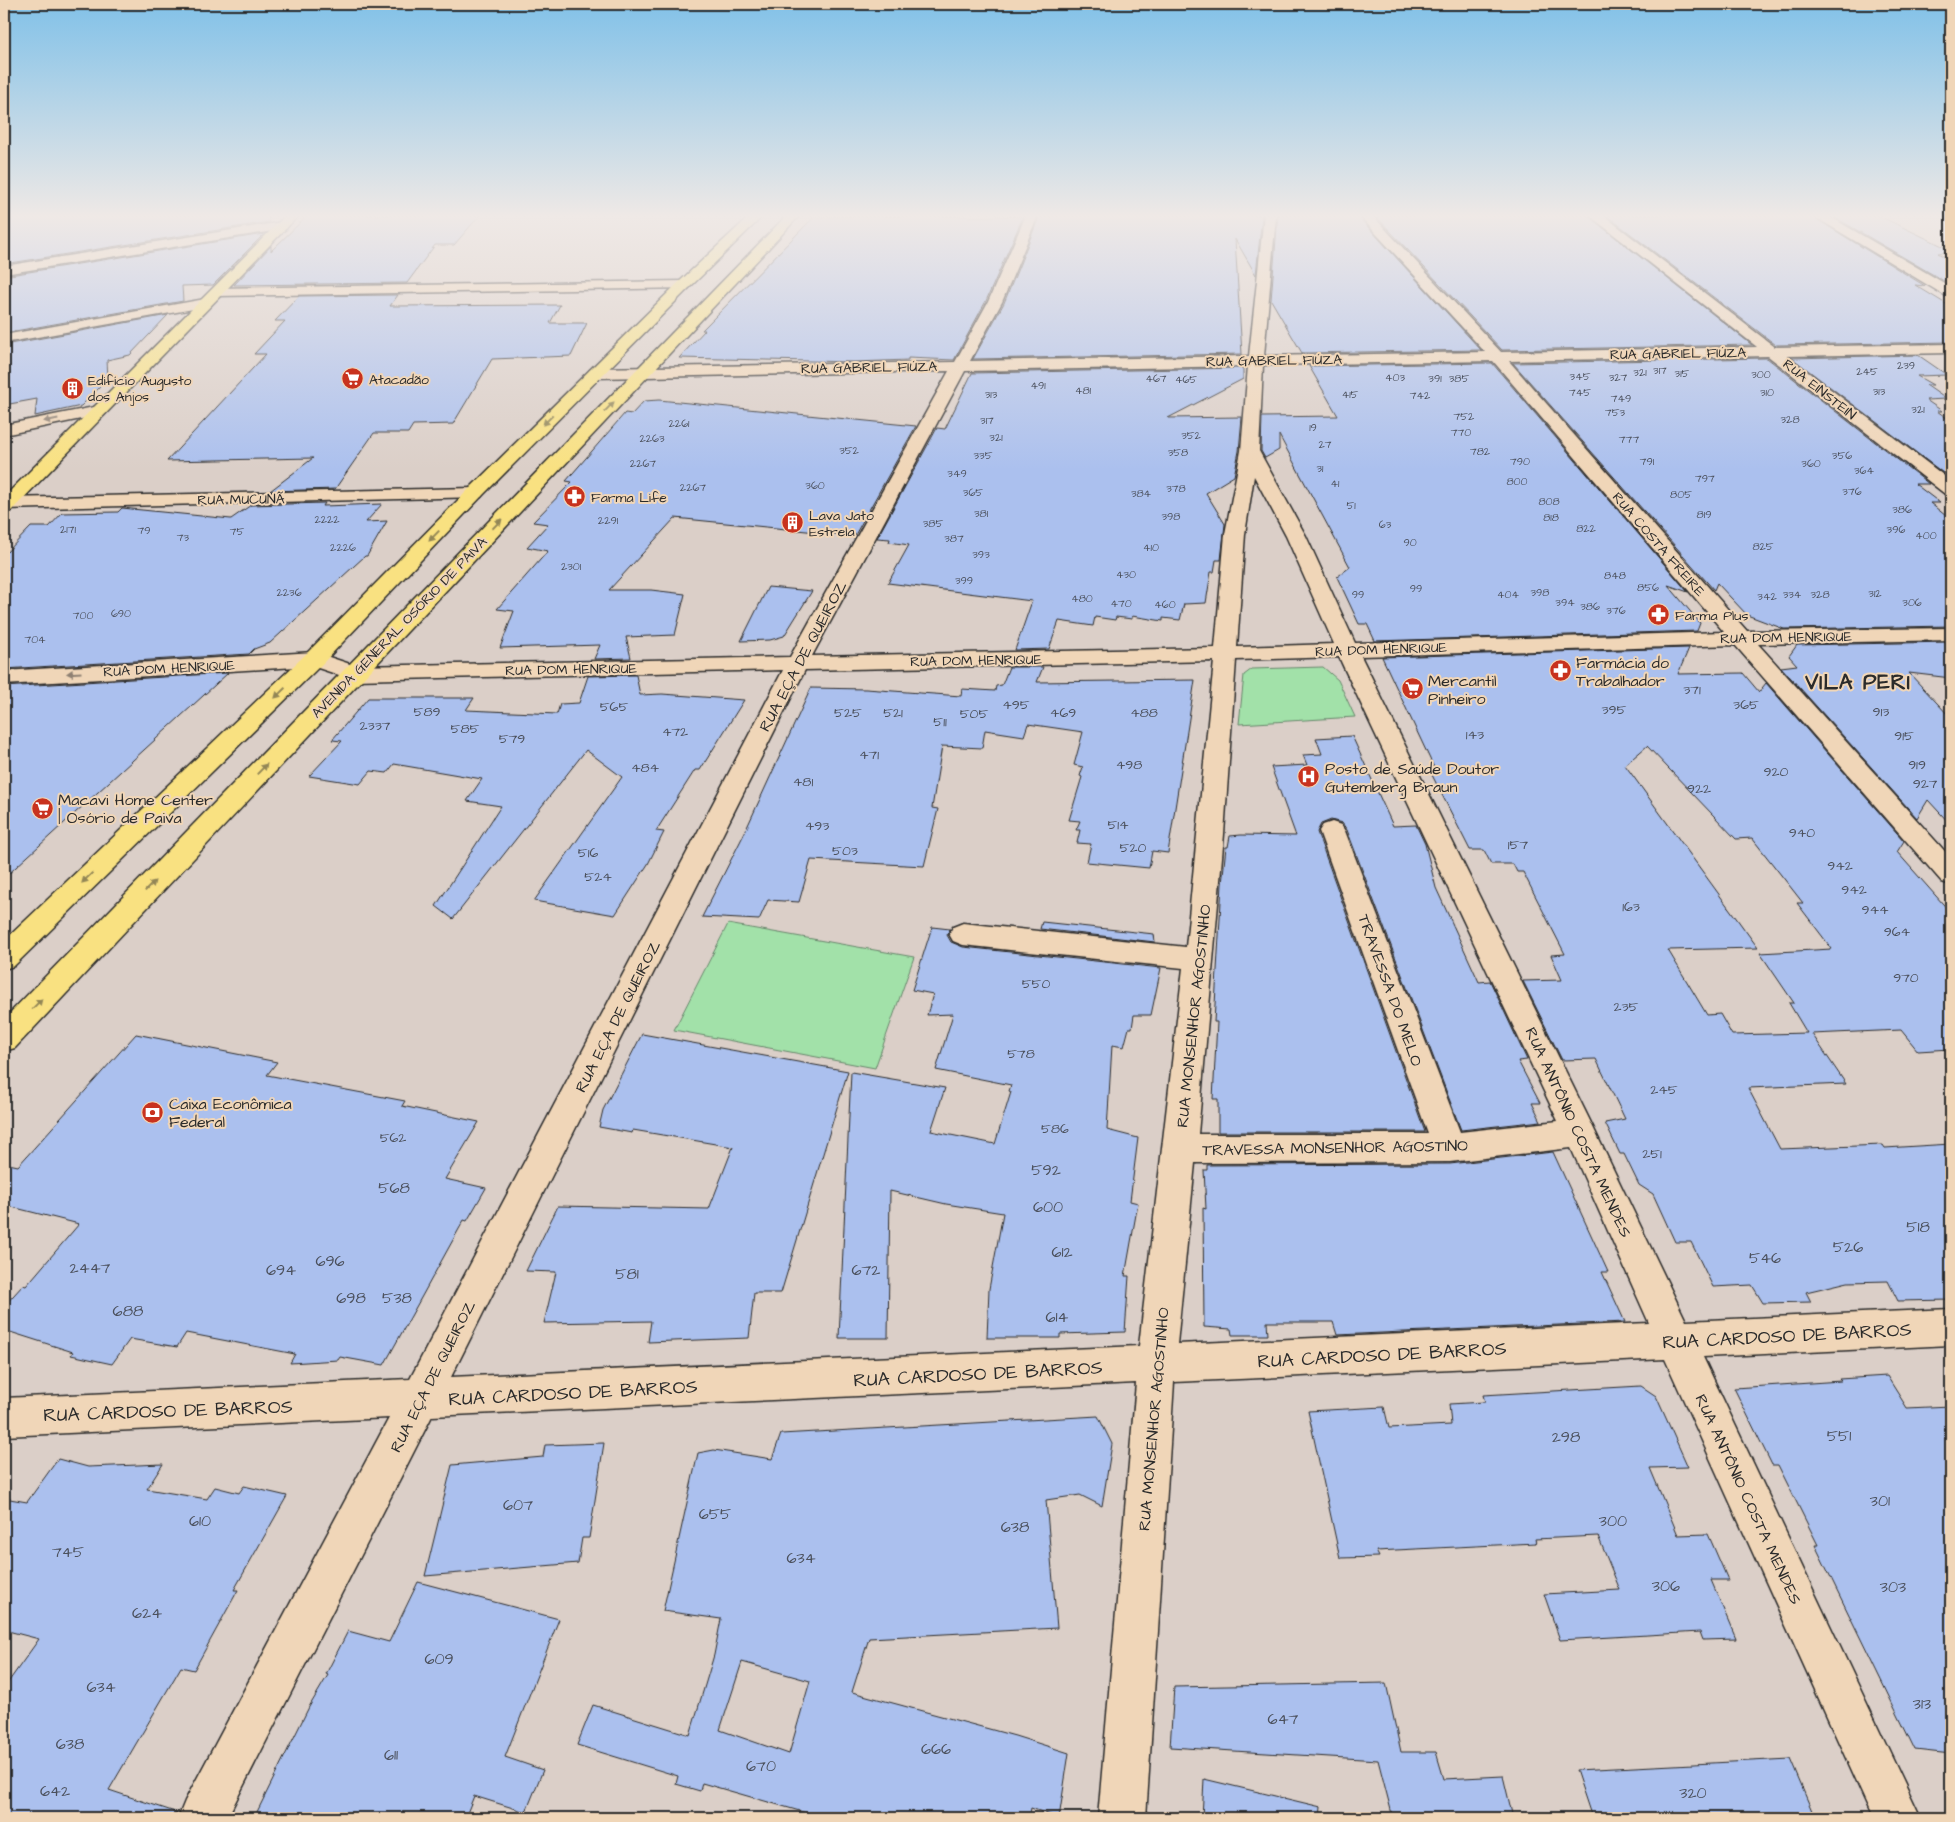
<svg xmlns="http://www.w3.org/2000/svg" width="1955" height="1822" font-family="'Architects Daughter',sans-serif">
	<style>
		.green { fill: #a2e1a9; stroke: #66866a }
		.building { fill: #abc0ee; stroke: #2b2b2b; fill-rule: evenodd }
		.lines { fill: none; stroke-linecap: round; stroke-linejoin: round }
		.minor-casing { stroke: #2b2b2b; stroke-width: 3 }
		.major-casing { stroke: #2b2b2b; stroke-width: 3 }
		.minor { fill: #f0d6b8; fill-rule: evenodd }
		.major { fill: #f9e181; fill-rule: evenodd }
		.oneway { fill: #928656 }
		.oneway2 { fill: #8e8072 }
		.labels { text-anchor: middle; stroke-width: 4; stroke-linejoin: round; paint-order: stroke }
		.far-number-label { font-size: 11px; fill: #4b505c }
		.far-street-label { font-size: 14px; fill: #2b2b2b; stroke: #f0d6b8 }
		.far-poi-label { font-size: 14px; fill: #2b2b2b; stroke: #f0d6b8; text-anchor: start }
		.number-label { font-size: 14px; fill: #4b505c }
		.street-label { font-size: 16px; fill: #2b2b2b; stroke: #f0d6b8 }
		.poi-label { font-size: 16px; fill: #2b2b2b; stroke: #f0d6b8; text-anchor: start }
		.near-number-label { font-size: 16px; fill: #4b505c }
		.near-street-label { font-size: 19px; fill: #2b2b2b; stroke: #f0d6b8 }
		.district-label { font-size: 21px; font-weight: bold; letter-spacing: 1px; fill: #2b2b2b; stroke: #f0d6b8 }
	</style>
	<rect width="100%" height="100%" fill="#dbcfc8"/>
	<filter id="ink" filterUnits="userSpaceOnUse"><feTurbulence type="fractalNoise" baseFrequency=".02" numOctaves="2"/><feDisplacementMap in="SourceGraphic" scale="10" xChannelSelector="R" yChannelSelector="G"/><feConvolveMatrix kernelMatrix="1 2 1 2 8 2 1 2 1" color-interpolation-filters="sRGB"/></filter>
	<g filter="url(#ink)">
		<g class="green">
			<path d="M1323 667 1338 680 1355 717 1239 724 1244 675 1252 669Z"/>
			<path d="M728 924 914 957 875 1068 674 1030Z"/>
		</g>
		<g class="building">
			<path d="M29 215H268L269 222 4 264V219Z"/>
			<path d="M308 215H480L454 245H435L407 283 234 285 271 246V251Z"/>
			<path d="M1052 215H1262L1256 275 1235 239 1242 354 973 359 1004 303 1039 217H1051Z"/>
			<path d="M1278 215H1357L1481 350 1302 353 1271 300Z"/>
			<path d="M1375 215H1587L1752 345 1502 350Z"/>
			<path d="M1606 215H1810L1925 286 1915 285 1951 307V342L1776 345Z"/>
			<path d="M1831 215H1877L1951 250V252L1938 253 1951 261V285Z"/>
			<path d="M998 216 1023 217 986 301 954 360 908 358V360L854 362 679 358 705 330H702L814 217Z"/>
			<path d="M264 234 213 285 182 286 183 301 4 333V276Z"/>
			<path d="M398 295 390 306 560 305 550 323H587L571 356 492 359 453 424 413 425 408 433H374L335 489 270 491 313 458 167 461 266 354H254L285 321H275L299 296Z"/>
			<path d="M168 315 130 355 107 360 108 379 81 406 35 416 37 399 4 405V345Z"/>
			<path d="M1918 355 1947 375 1917 376 1933 385H1926L1946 399 1926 400 1942 411H1937L1951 421V479L1792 358Z"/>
			<path d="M1767 358 1929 484H1915L1940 503H1930L1951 520V626L1784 629 1747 615 1717 583 1714 590 1513 363Z"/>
			<path d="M1492 363 1688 592 1668 585 1700 623 1697 631 1375 641 1367 624H1359L1337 577 1350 567 1279 435V450L1265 458 1261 451 1262 417 1338 416 1309 366Z"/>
			<path d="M1243 368V379L1168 418 1242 417 1239 451 1234 476 1206 493 1225 524 1221 560H1216L1214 572H1211L1206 603 1184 604 1180 620 1163 618V621L1132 616V619L1116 617 1115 620 1095 617 1093 626 1059 621 1049 649 1015 650 1032 601 888 583 909 545 889 542 890 539 877 538 937 428 945 429 972 373Z"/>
			<path d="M659 400 916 426 855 535 849 532 847 535 675 518 609 590H651L685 594 675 635 626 637 631 658 594 659 600 645 500 648 514 611 497 609 548 551 527 547 548 524 533 522 572 482 566 481 625 413 632 414 644 401Z"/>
			<path d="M325 503 323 506 382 504 366 522 387 521 367 556H365L270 643 254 649 249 654 4 669V555L31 527H49L62 513 118 512 122 508 231 519 251 505Z"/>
			<path d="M768 587 812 591 784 636 770 640 741 641Z"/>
			<path d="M1951 642V678L1909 673 1951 718V825L1928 800 1917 818 1781 667 1797 665 1789 656 1797 645Z"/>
			<path d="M1689 648 1678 674 1743 673 1759 692 1766 683 1904 841 1897 852 1951 913V1049L1918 1051 1901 1030 1812 1034 1846 1084 1748 1088 1780 1149 1883 1145 1885 1148 1951 1144V1300L1898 1301 1888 1281 1848 1282 1806 1292 1811 1302 1763 1303 1752 1285 1713 1287 1691 1242H1675L1653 1194 1639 1185 1624 1154H1620L1605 1123 1625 1119 1596 1059 1562 1060 1523 981 1562 980 1551 955 1565 954 1523 872H1517L1513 864H1491L1484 850H1470L1431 773 1437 774 1382 657ZM1647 746 1736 839 1752 838 1803 903H1797L1832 949 1760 953 1794 1003H1789L1807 1033 1732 1035 1720 1014 1707 1015 1668 950 1758 948 1625 765Z"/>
			<path d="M1009 667H1043L1037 682 1195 680 1168 853 1152 851 1149 868 1087 862 1091 844 1077 843 1080 830H1076L1080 821 1069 820 1082 777 1080 776 1083 767 1074 765 1083 732 1028 724 1024 736 985 730 982 748 942 746 932 808 938 809 924 866 811 860 799 902 768 900 759 920 702 917 743 836 811 688 866 689 961 696 962 689 995 691 996 686 1002 685Z"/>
			<path d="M228 673 156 739 4 878V687Z"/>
			<path d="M636 675 640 695 662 694 744 700 700 770H695L656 831 664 832 648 864 615 915 534 901 622 777 586 750 453 919 436 906 501 806 467 801 482 779 394 764 387 773 371 771 360 784 309 776 342 741 332 740 368 698H474L466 710 557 714 560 704 579 703 588 676Z"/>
			<path d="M1352 736 1393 826 1416 825 1425 844 1436 888 1479 982 1490 981 1527 1060 1518 1061 1540 1103H1532L1541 1121 1461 1130 1347 830 1342 823 1331 820 1321 824 1317 832 1425 1132H1218V1099H1213L1217 1022H1214L1222 884 1226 847H1228L1230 836 1241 835 1296 836 1271 767 1307 765 1303 755 1322 754 1316 738Z"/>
			<path d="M1042 922 1154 934 1155 942 1040 929Z"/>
			<path d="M932 927 950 929 947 935 951 942 963 947 1161 968 1151 1015H1134L1132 1028H1129L1124 1047 1112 1045 1107 1130 1138 1138 1130 1201 1138 1203 1125 1276H1129L1125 1332 1060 1334V1338H987L989 1289 1003 1213 946 1204 890 1191 888 1338H839L851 1072 945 1088 931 1131 995 1144 1011 1092 1009 1091 1011 1085 936 1070 953 1014 927 1015 933 994 912 990Z"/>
			<path d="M136 1034 277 1062 267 1075 405 1101 402 1106 479 1122 445 1179 486 1188 467 1221 464 1220 384 1365 340 1357 338 1360 290 1363 295 1354 186 1333 177 1347 130 1339 112 1364 71 1355 73 1352 4 1330V1306L23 1285 26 1286 79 1224 4 1205V1163L18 1166Z"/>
			<path d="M642 1034 848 1071 781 1293H754L749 1338 648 1342 651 1321 544 1323 556 1272 526 1271 558 1206 709 1209 733 1147 633 1130 632 1133 599 1127 603 1110Z"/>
			<path d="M1553 1152 1608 1272H1602L1625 1322 1337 1335 1333 1322H1267L1268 1335H1232L1231 1329 1204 1327 1203 1208 1206 1209 1204 1170H1207V1165L1450 1164Z"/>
			<path d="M1887 1376 1907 1408 1951 1406V1754L1915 1750 1815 1545H1818L1778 1465H1772L1734 1388 1841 1381 1839 1379Z"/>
			<path d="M1641 1386 1656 1396 1688 1467 1650 1468 1678 1535 1708 1534 1728 1580H1711L1736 1639 1703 1640 1700 1632 1560 1640 1544 1594 1620 1590 1598 1536 1535 1539 1536 1543 1376 1551 1379 1557 1340 1558 1308 1411 1384 1407 1389 1428 1451 1425 1449 1404 1485 1402 1483 1395Z"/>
			<path d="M1098 1416 1112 1444 1102 1506 1080 1495 1046 1500 1057 1628 869 1638 852 1692 1015 1736 1069 1753 1059 1818 1031 1808 1029 1818H824L702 1783 700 1791 676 1784 678 1776 577 1745 593 1705 690 1735 714 1655 721 1619 663 1611 698 1453 714 1450 772 1459 781 1434ZM742 1662 810 1681 789 1754 720 1730Z"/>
			<path d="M604 1443 589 1538H582L578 1563 425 1576 452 1465 543 1457 545 1445Z"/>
			<path d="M58 1459 88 1467 163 1464 147 1489 207 1499 215 1487 239 1493 244 1486 287 1496 234 1590H238L194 1670 181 1667 109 1790 178 1813 176 1818H4V1688L39 1639 4 1630V1498L27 1502Z"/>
			<path d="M418 1582 559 1619 505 1757 543 1770 526 1812 474 1796 465 1818H254L309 1707 328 1675 326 1674 348 1631 389 1642Z"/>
			<path d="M1386 1683 1401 1752H1436L1444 1779 1503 1776 1513 1818H1393L1378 1760 1170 1747 1174 1687Z"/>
			<path d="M1790 1759 1815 1818H1592L1576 1770Z"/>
			<path d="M1204 1779 1321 1807 1320 1818H1202Z"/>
		</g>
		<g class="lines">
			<defs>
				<g id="minor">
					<path d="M1026 215H1038L1002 302 970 361 1249 356 1264 215H1276L1264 356 1485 352 1359 215H1372L1501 352 1757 347 1589 215H1603L1775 347 1951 344V353L1787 356 1951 481V495L1945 494 1768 356 1509 361 1747 631 1951 628V640L1758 644 1951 858V885L1942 882 1735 645 1361 656 1591 1123 1686 1321 1951 1309V1345L1703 1357 1921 1818H1873L1665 1359 1174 1382 1146 1818H1098L1136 1383 432 1416 227 1818H178L185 1801 389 1418 4 1436V1398L410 1379 783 670 354 680 312 666 4 685V671L314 652 356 666 790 657 949 371 596 378 590 376 588 373 590 370 596 368 955 362 988 302ZM1493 361 1724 632 1355 643 1306 536 1259 451 1263 365ZM1248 366 1241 451 1225 534 1215 648 812 656 965 371ZM1254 476 1286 536 1334 644 1237 647 1245 534ZM1339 657 1345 670 1558 1121 1460 1132 1345 831 1341 825 1332 822 1323 825 1319 831 1428 1134H1198L1224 834 1236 660ZM1214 661 1186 947 963 923 953 927 949 934 953 941 963 945 1183 968 1139 1346 451 1377 805 670ZM1571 1148 1649 1323 1177 1344 1195 1163 1450 1162Z"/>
					<path d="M1812 215H1827L1951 287V297L1946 296Z"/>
					<path d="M282 222 286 223 288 226 286 229 4 274V266Z"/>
					<path d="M684 281 691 285 689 288 217 296 210 292 217 288Z"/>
					<path d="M205 299 210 300 212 303 210 306 4 343V335Z"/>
					<path d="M99 406 105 408 107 411 105 414 4 435V425Z"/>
					<path d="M475 488 481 489 484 493 481 497 4 509V499L7 498Z"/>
				</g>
				<g id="major">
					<path d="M286 215H299L11 511 4 513V497Z"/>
					<path d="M751 215H764L689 288 481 497 322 664 14 966 4 969V941L306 654 469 489 679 282Z"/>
					<path d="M787 215H800L15 1048 4 1051V1019Z"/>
				</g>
			</defs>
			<use href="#minor" class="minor-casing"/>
			<use href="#major" class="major-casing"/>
			<use href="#minor" class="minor"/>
			<use href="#major" class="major"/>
		</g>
		<defs><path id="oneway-solid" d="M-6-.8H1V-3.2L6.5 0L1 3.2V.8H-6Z" transform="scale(1.25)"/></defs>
		<g class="oneway">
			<use href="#oneway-solid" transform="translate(609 407) rotate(-46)"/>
			<use href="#oneway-solid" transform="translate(548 420) rotate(135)"/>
			<use href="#oneway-solid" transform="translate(497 524) rotate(-46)"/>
			<use href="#oneway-solid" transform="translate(434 536) rotate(134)"/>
			<use href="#oneway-solid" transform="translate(280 693) rotate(136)"/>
			<use href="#oneway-solid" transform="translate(262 769) rotate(-46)"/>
			<use href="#oneway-solid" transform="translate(87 878) rotate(136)"/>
			<use href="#oneway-solid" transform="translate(150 886) rotate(-46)"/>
			<use href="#oneway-solid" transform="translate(37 1004) rotate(-46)"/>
		</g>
		<g class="oneway2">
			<use href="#oneway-solid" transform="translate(51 420) rotate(169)"/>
			<use href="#oneway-solid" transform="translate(74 673) rotate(177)"/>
		</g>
	</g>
	<linearGradient id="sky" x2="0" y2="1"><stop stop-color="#81c1e8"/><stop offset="0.46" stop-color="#efe9e6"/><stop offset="1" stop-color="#efe9e6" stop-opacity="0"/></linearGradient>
	<rect width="1955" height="470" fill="url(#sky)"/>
	<defs>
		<symbol id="supermarket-disc" viewBox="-11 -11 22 22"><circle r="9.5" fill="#c8321e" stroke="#f0d6b8"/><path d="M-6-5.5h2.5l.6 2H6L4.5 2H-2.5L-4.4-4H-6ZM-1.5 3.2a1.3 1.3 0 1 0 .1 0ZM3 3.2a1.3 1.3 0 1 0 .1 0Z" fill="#fff"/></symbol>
		<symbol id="building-disc" viewBox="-11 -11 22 22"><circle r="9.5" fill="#c8321e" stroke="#f0d6b8"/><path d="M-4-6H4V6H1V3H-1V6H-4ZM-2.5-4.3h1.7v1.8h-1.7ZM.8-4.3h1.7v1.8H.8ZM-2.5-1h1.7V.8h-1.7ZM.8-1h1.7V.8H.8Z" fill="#fff"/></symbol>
		<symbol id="pharmacy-disc" viewBox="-11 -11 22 22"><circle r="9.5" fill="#c8321e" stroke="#f0d6b8"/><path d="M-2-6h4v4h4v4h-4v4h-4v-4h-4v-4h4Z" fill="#fff"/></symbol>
		<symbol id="hospital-disc" viewBox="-11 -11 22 22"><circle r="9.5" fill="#c8321e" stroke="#f0d6b8"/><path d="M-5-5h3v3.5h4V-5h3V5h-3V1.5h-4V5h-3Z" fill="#fff"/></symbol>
		<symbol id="bank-disc" viewBox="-11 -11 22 22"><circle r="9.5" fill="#c8321e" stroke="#f0d6b8"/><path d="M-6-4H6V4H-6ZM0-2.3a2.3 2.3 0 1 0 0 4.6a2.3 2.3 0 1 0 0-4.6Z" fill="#fff"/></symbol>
	</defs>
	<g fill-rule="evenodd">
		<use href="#supermarket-disc" x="340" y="366" width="25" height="25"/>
		<use href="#building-disc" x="60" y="376" width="25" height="25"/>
		<use href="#pharmacy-disc" x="562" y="484" width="25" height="25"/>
		<use href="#building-disc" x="780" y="510" width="25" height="25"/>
		<use href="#pharmacy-disc" x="1646" y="602" width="25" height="25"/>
		<use href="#pharmacy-disc" x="1548" y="658" width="25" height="25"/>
		<use href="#supermarket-disc" x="1400" y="676" width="25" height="25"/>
		<use href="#hospital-disc" x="1296" y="764" width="25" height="25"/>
		<use href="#supermarket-disc" x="30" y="796" width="25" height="25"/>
		<use href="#bank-disc" x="140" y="1100" width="25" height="25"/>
	</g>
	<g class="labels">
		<g class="far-number-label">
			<text x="1906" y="369">239</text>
			<text x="1660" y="374">317</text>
			<text x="1867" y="375">245</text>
			<text x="1640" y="376">321</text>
			<text x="1682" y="377">315</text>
			<text x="1761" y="378">300</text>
			<text x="1580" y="380">345</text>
			<text x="1395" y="381">403</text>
			<text x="1618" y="381">327</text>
			<text x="1156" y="382">467</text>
			<text x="1435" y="382">391</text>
			<text x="1459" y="382">385</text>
			<text x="1186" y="383">465</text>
			<text x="1038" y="389">491</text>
			<text x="1083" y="394">481</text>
			<text x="1879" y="395">313</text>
			<text x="1580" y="396">745</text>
			<text x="1767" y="396">310</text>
			<text x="991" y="398">313</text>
			<text x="1350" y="398">415</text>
			<text x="1420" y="399">742</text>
			<text x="1621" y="402">749</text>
			<text x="1918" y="413">321</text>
			<text x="1615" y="416">753</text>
			<text x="1464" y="420">752</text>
			<text x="1790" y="423">328</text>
			<text x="987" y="424">317</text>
			<text x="679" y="427">2261</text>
			<text x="1313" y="431">19</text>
			<text x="1461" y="436">770</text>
			<text x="1191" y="439">352</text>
			<text x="996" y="441">321</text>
			<text x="652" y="442">2263</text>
			<text x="1629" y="443">777</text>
			<text x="1325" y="448">27</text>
			<text x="849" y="454">352</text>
			<text x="1480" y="455">782</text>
			<text x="1178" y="456">358</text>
			<text x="983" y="459">335</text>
			<text x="1842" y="459">356</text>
			<text x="1520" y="465">790</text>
			<text x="1647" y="465">791</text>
			<text x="643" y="467">2267</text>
			<text x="1811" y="467">360</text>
			<text x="1320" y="472">31</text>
			<text x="1864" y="474">364</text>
			<text x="957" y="477">349</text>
			<text x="1705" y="482">797</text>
			<text x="1517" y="485">800</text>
			<text x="1335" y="487">41</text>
			<text x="815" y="489">360</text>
			<text x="693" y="491">2267</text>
			<text x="1176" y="492">378</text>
			<text x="1852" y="495">376</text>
			<text x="973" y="496">365</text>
			<text x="1141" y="497">384</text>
			<text x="1681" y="498">805</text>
			<text x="1549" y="505">808</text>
			<text x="1351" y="509">51</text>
			<text x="1902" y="513">386</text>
			<text x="981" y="517">381</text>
			<text x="1704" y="518">819</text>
			<text x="1171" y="520">398</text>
			<text x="1551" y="521">818</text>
			<text x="327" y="523">2222</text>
			<text x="608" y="524">2291</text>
			<text x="933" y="527">385</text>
			<text x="1385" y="528">63</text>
			<text x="1586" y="532">822</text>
			<text x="68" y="533">2171</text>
			<text x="1896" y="533">396</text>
			<text x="144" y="534">79</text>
			<text x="237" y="535">75</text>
			<text x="1926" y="539">400</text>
			<text x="183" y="541">73</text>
			<text x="954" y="542">387</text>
			<text x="1410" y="546">90</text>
			<text x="1763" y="550">825</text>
			<text x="343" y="551">2226</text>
			<text x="1151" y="551">410</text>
			<text x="981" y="558">393</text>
			<text x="571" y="570">2301</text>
			<text x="1126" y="578">430</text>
			<text x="1615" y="579">848</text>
			<text x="964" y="584">399</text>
			<text x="1648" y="591">856</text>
			<text x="1416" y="592">99</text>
			<text x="289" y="596">2236</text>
			<text x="1540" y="596">398</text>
			<text x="1875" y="597">312</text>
			<text x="1358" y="598">99</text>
			<text x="1508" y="598">404</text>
			<text x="1792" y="598">334</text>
			<text x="1820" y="598">328</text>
			<text x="1767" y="600">342</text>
			<text x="1082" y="602">480</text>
			<text x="1565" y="606">394</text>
			<text x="1912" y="606">306</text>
			<text x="1121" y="607">470</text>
			<text x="1165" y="608">460</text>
			<text x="1590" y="610">386</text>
			<text x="1616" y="614">376</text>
			<text x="121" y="617">690</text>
			<text x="83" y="619">700</text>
			<text x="35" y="643">704</text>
		</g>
		<g class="far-street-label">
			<text transform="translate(1678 353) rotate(-1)" y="5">RUA GABRIEL FIÚZA</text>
			<text transform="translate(1274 360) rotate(-1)" y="5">RUA GABRIEL FIÚZA</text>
			<text transform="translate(869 367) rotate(-1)" y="5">RUA GABRIEL FIÚZA</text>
			<text transform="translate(1820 389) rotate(38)" y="5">RUA EINSTEIN</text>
			<text transform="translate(241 499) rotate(-1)" y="5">RUA MUCUNÃ</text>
			<text transform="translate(1659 544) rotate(49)" y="5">RUA COSTA FREIRE</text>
			<text transform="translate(399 627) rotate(-46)" y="5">AVENIDA GENERAL OSÓRIO DE PAIVA</text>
			<text transform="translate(1786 637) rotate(-1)" y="5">RUA DOM HENRIQUE</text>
			<text transform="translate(1381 649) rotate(-2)" y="5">RUA DOM HENRIQUE</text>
			<text transform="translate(976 660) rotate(-1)" y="5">RUA DOM HENRIQUE</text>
			<text transform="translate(169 668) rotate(-3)" y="5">RUA DOM HENRIQUE</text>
			<text transform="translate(571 669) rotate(-1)" y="5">RUA DOM HENRIQUE</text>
		</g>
		<g class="far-poi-label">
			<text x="369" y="384">Atacadão</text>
			<text x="88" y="385">Edifício Augusto<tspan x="88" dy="16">dos Anjos</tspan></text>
			<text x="591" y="502">Farma Life</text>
			<text x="809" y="520">Lava Jato<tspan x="809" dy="16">Estrela</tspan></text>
			<text x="1675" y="620">Farma Plus</text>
		</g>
		<g class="number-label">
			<text x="1692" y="694">371</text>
			<text x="1016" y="709">495</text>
			<text x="1746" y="709">365</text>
			<text x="614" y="711">565</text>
			<text x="1614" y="714">395</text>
			<text x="427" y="716">589</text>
			<text x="1881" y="716">913</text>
			<text x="848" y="717">525</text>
			<text x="893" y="717">521</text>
			<text x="1063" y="717">469</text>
			<text x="1144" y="717">488</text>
			<text x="974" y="718">505</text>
			<text x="940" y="726">511</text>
			<text x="375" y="730">2337</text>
			<text x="465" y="733">585</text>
			<text x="675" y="736">472</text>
			<text x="1475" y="739">143</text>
			<text x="1904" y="740">915</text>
			<text x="512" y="743">579</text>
			<text x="869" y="759">471</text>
			<text x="1129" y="769">498</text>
			<text x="1917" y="769">919</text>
			<text x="645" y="772">484</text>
			<text x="1776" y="776">920</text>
			<text x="803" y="786">481</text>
			<text x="1925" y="788">927</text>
			<text x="1699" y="793">922</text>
			<text x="1118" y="829">514</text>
			<text x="817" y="830">493</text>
			<text x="1802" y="837">940</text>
			<text x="1518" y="849">157</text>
			<text x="1133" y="852">520</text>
			<text x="845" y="855">503</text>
			<text x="588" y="857">516</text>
			<text x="1840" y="870">942</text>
			<text x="598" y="881">524</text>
			<text x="1854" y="894">942</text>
			<text x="1631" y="911">163</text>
			<text x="1875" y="914">944</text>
			<text x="1897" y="936">964</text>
			<text x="1906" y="982">970</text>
			<text x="1036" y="988">550</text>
			<text x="1626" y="1011">235</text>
			<text x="1021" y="1058">578</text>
			<text x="1664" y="1094">245</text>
			<text x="1055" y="1133">586</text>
			<text x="393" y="1142">562</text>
			<text x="1652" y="1158">251</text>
		</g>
		<g class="street-label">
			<text transform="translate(802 656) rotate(-62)" y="6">RUA EÇA DE QUEIROZ</text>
			<text transform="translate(1391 990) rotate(70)" y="6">TRAVESSA DO MELO</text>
			<text transform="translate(617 1016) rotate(-63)" y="6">RUA EÇA DE QUEIROZ</text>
			<text transform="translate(1193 1016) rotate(-84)" y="6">RUA MONSENHOR AGOSTINHO</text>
			<text transform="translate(1579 1132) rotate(65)" y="6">RUA ANTÔNIO COSTA MENDES</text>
			<text transform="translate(1335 1147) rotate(-1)" y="6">TRAVESSA MONSENHOR AGOSTINO</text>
			<text transform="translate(432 1376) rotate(-63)" y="6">RUA EÇA DE QUEIROZ</text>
			<text transform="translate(1153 1419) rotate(-85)" y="6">RUA MONSENHOR AGOSTINHO</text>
			<text transform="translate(1749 1499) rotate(65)" y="6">RUA ANTÔNIO COSTA MENDES</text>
		</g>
		<g class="poi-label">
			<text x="1576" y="668">Farmácia do<tspan x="1576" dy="18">Trabalhador</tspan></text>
			<text x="1428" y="686">Mercantil<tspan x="1428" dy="18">Pinheiro</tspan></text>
			<text x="1325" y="774">Posto de Saúde Doutor<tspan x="1325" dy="18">Gutemberg Braun</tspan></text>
			<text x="58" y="805">Macavi Home Center<tspan x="58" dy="18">| Osório de Paiva</tspan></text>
			<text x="169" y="1109">Caixa Econômica<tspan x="169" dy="18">Federal</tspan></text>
		</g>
		<g class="near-number-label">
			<text x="1046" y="1175">592</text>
			<text x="394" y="1193">568</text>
			<text x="1048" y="1212">600</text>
			<text x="1918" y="1232">518</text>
			<text x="1848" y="1252">526</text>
			<text x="1062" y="1257">612</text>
			<text x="1765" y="1263">546</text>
			<text x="330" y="1266">696</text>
			<text x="90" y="1273">2447</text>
			<text x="281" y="1275">694</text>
			<text x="866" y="1275">672</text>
			<text x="627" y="1279">581</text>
			<text x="351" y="1303">698</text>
			<text x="397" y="1303">538</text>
			<text x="128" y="1316">688</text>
			<text x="1057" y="1322">614</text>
			<text x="1839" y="1441">551</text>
			<text x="1566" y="1442">298</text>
			<text x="1880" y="1506">301</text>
			<text x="518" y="1510">607</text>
			<text x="715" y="1519">655</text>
			<text x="200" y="1526">610</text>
			<text x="1613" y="1526">300</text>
			<text x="1015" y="1532">638</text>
			<text x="68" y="1557">745</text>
			<text x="801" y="1563">634</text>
			<text x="1666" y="1591">306</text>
			<text x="1893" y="1592">303</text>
			<text x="147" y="1618">624</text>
			<text x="439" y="1664">609</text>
			<text x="101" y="1692">634</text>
			<text x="1922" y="1709">313</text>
			<text x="1283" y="1724">647</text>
			<text x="70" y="1749">638</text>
			<text x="936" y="1754">666</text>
			<text x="391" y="1760">611</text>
			<text x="761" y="1771">670</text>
			<text x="55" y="1796">642</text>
			<text x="1693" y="1798">320</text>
		</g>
		<g class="near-street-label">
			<text transform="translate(1787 1335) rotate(-3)" y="7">RUA CARDOSO DE BARROS</text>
			<text transform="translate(1382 1354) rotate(-3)" y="7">RUA CARDOSO DE BARROS</text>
			<text transform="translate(978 1373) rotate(-3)" y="7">RUA CARDOSO DE BARROS</text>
			<text transform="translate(573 1392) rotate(-3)" y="7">RUA CARDOSO DE BARROS</text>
			<text transform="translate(168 1410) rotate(-2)" y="7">RUA CARDOSO DE BARROS</text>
		</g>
		<g class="district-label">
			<text x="1858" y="689">VILA PERI</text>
		</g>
	</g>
	<rect width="1955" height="1822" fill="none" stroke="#f0d6b8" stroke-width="20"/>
	<rect x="10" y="10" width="1935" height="1802" fill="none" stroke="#2b2b2b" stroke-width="2" filter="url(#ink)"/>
</svg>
